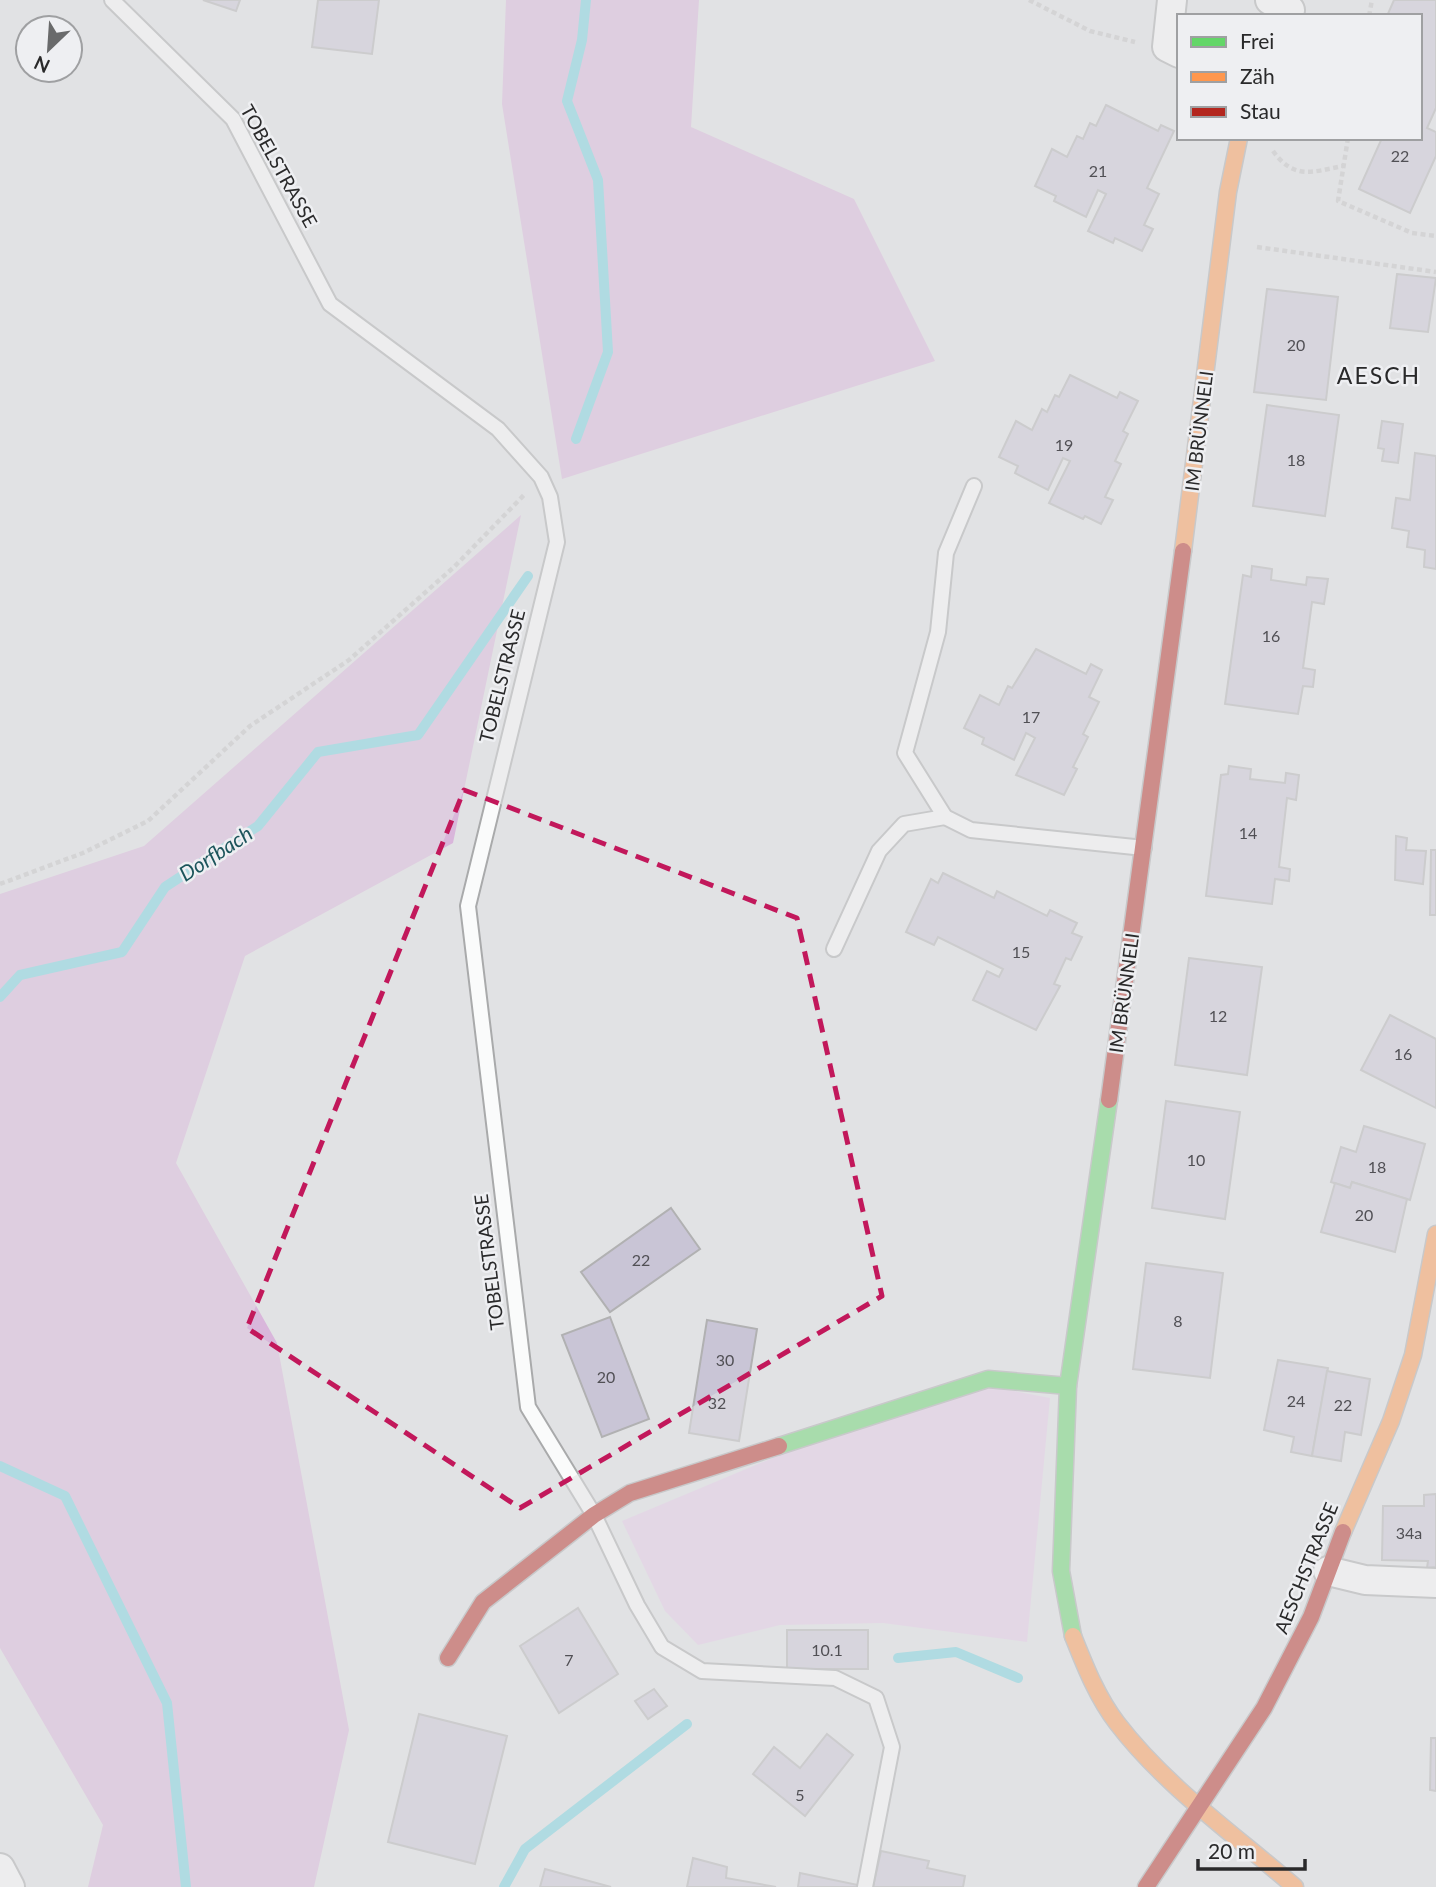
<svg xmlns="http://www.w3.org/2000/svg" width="1436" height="1887" font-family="Lato,sans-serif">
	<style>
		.green { fill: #e4cbe7 }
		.forest { fill: #d9b6db }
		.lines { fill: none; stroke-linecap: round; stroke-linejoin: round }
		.stream { stroke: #74d3df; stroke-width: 10 }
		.building { fill: #c9c5d6; stroke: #b1b1b2; stroke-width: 2 }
		.lane-casing { stroke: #a9aaab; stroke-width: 18 }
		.street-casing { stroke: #a9aaab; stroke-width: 32 }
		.fast-casing { stroke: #a9aaab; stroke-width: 19 }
		.slow-casing { stroke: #a9aaab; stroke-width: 19 }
		.jam-casing { stroke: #a9aaab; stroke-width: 19 }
		.path { stroke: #c3c3c4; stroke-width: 4.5; stroke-dasharray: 5 3.5; stroke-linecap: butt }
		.lane { stroke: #fafbfb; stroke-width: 14 }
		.street { stroke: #fafbfb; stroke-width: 28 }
		.fast { stroke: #63d668; stroke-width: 16 }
		.slow { stroke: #ff974d; stroke-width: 16 }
		.jam { stroke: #b3261e; stroke-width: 16 }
		.marked { fill: none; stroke: #c2185b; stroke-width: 5; stroke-dasharray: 14 9; stroke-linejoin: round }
		.labels { text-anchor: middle; stroke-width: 5; stroke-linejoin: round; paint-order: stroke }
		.number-label { font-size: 16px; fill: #515055 }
		.street-label { font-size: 19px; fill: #29292a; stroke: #eeeff2 }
		.water-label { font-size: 21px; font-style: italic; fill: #1b545b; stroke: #eeeff2 }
		.quarter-label { font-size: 23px; letter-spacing: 2px; fill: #29292a; stroke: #eeeff2 }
	</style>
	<rect width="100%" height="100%" fill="#e1e2e4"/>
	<path class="green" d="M978 1384 1050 1398 1027 1642 883 1623 780 1625 698 1645 665 1611 622 1521 787 1452Z"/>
	<g class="forest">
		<path d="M506 0H699L691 127 854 199 935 361 562 479 502 104Z"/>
		<path d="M521 515 453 843 245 956 176 1163 277 1343 349 1730 314 1887H88L103 1825 0 1648V894L144 846Z"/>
	</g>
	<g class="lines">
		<g class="stream">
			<path d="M576 439 608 352 598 180 567 101 582 40 586 0"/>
			<path d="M0 997 20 975 122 952 165 887 258 826 318 752 418 735 528 576"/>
			<path d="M0 1466 65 1496 167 1703 186 1887"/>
			<path d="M898 1658 956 1652 1018 1678"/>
			<path d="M504 1887 525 1849 687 1724"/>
		</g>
	</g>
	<g class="building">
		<path d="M203 0H240L236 11Z"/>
		<path d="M318 0H379L372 54 312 47Z"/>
		<path d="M1394 0H1436V108L1427 128 1436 132V156L1410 213 1359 189 1382 138H1420V16H1387Z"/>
		<path d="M1106 105 1158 131 1161 125 1174 131 1147 188 1159 194 1144 225 1153 229 1142 251 1115 238 1113 243 1088 231 1106 194 1098 190 1086 217 1054 201 1056 196 1035 186 1052 149 1067 157 1077 136 1083 139 1090 123 1096 126Z"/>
		<path d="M1397 274 1436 278 1428 332 1390 328Z"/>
		<path d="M1267 289 1338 297 1326 400 1254 392Z"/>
		<path d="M1070 375 1117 398 1120 392 1138 401 1123 431 1128 434 1115 461 1121 464 1105 497 1113 500 1101 524 1085 516 1083 519 1049 503 1070 461 1063 458 1048 490 1015 473 1018 466 999 457 1016 421 1032 430 1042 409 1047 412 1055 395 1059 397Z"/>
		<path d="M1267 405 1339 415 1325 516 1253 506Z"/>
		<path d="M1382 421 1403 424 1398 463 1382 461 1384 449 1378 448Z"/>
		<path d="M1415 453 1436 456V569L1424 567 1425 550 1407 547 1409 531 1392 528 1396 498 1410 500Z"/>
		<path d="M1252 566 1272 569 1271 580 1306 585 1307 577 1328 579 1324 604 1312 602 1303 668 1315 670 1313 687 1303 686 1298 714 1225 704 1243 575 1251 577Z"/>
		<path d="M1036 649 1086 674 1091 664 1102 670 1089 697 1099 702 1083 734 1088 737 1073 767 1077 769 1064 795 1016 775 1035 738 1026 733 1014 760 982 744 984 738 964 728 980 695 999 705 1008 686 1012 688Z"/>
		<path d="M1229 766 1251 769 1250 779 1285 783 1286 773 1299 775 1296 800 1287 798 1279 867 1290 869 1289 881 1275 879 1272 904 1206 896 1221 775 1228 774Z"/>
		<path d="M1396 836 1407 838 1406 850 1426 851 1423 884 1395 880Z"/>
		<path d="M1431 850H1436V915H1430Z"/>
		<path d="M943 873 994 898 997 891 1047 916 1050 910 1077 923 1072 933 1082 937 1071 960 1066 958 1054 984 1060 986 1036 1030 973 1000 987 971 999 977 1003 969 938 937 934 945 906 932 931 879 938 883Z"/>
		<path d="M1189 958 1262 967 1247 1075 1175 1065Z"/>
		<path d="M1390 1015 1436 1039V1108L1361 1070Z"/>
		<path d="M1166 1101 1240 1112 1225 1219 1152 1208Z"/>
		<path d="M1364 1126 1425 1144 1410 1200 1352 1182 1350 1188 1331 1182 1341 1147 1356 1152Z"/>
		<path d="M1352 1182 1407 1199 1395 1252 1321 1232 1335 1183 1350 1188Z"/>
		<path d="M671 1208 700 1249 610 1312 581 1272Z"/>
		<path d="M1146 1263 1223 1273 1210 1378 1133 1369Z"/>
		<path d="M610 1317 649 1419 602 1437 562 1335Z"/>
		<path d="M707 1320 757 1329 739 1441 689 1433Z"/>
		<path d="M1278 1360 1328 1368 1312 1456 1291 1452 1294 1437 1264 1430Z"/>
		<path d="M1327 1371 1370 1379 1361 1435 1345 1432 1341 1461 1312 1456Z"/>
		<path d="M1436 1494V1567L1427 1568 1428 1561 1382 1560 1383 1506H1424V1495Z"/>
		<path d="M578 1608 618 1674 559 1713 520 1646Z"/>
		<rect x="787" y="1630" width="81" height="39"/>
		<path d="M654 1689 667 1706 648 1719 635 1701Z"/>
		<path d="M419 1714 507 1736 475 1864 388 1842Z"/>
		<path d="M827 1734 853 1755 805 1816 753 1774 774 1747 800 1768Z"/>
		<path d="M1431 1738H1436V1791L1430 1790Z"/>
		<path d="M881 1851 929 1861 927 1868 965 1876 963 1887H873Z"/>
		<path d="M693 1858 727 1867 726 1878 776 1887H687Z"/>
		<path d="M545 1869 611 1887H540Z"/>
		<path d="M800 1873 858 1885V1887H798Z"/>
	</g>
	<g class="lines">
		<defs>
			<g id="lane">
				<path d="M112 0 233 119 330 304 498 429 541 477 550 497 557 542 468 906 528 1407 594 1515 637 1605 662 1647 702 1671 835 1678 876 1698 892 1747 865 1887"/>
				<path d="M974 486 946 553 938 632 905 753 945 817 971 830 1144 848"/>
				<path d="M834 949 879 851 904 824 945 817"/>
			</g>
			<g id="street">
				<path d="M1172 0 1167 47 1179 53"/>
				<path d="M1270 0 1290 10 1288 16"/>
				<path d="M1328 1571 1365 1580 1436 1583"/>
				<path d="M0 1868 10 1887"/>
			</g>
			<g id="fast">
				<path d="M779 1446 988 1379 1068 1386"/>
				<path d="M1073 1636 1061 1571 1068 1386 1109 1100"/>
			</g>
			<g id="slow">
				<path d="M1183 551 1228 192 1239 138"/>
				<path d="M1343 1532 1391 1421 1413 1355 1436 1234"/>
				<path d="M1073 1636C1085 1666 1097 1697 1117 1723 1165 1786 1235 1835 1295 1887"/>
			</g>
			<g id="jam">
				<path d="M1109 1100 1183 551"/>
				<path d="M448 1658 483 1602 594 1515 630 1493 779 1446"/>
				<path d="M1146 1887 1264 1708 1311 1617 1343 1532"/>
			</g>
		</defs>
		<use href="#lane" class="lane-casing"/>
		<use href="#street" class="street-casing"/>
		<use href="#fast" class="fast-casing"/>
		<use href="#slow" class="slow-casing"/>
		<use href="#jam" class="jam-casing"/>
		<g class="path">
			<path d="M1029 0 1090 31 1135 42"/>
			<path d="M1369 16 1372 0"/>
			<path d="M1348 138 1338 201 1412 233 1436 236"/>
			<path d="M1273 151C1294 180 1312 172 1343 166"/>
			<path d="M1257 247 1436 272"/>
			<path d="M0 884 83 853 148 821 250 726 349 660 454 567 524 495"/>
		</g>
		<use href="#lane" class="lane"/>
		<use href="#street" class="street"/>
		<use href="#fast" class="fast"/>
		<use href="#slow" class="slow"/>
		<use href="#jam" class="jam"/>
	</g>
	<path d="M0 0H1436V1887H0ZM464 790 797 918 882 1296 520 1508 247 1328Z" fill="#e1e2e4" fill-opacity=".55" fill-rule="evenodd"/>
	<path class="marked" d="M464 790 797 918 882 1296 520 1508 247 1328Z"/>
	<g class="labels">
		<g class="number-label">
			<text x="1400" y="162">22</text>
			<text x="1098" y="177">21</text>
			<text x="1296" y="351">20</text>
			<text x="1064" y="451">19</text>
			<text x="1296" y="466">18</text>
			<text x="1271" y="642">16</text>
			<text x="1031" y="723">17</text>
			<text x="1248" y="839">14</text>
			<text x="1021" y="958">15</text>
			<text x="1218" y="1022">12</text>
			<text x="1403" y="1060">16</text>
			<text x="1196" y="1166">10</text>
			<text x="1377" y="1173">18</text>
			<text x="1364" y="1221">20</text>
			<text x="641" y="1266">22</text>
			<text x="1178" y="1327">8</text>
			<text x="725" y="1366">30</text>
			<text x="606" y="1383">20</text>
			<text x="1296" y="1407">24</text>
			<text x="717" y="1409">32</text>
			<text x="1343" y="1411">22</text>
			<text x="1409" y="1539">34a</text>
			<text x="827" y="1656">10.1</text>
			<text x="569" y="1666">7</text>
			<text x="800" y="1801">5</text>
		</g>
		<g class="street-label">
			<text transform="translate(279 166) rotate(61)" y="7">TOBELSTRASSE</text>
			<text transform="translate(1199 431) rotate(-83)" y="7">IM BRÜNNELI</text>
			<text transform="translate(502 676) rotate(-76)" y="7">TOBELSTRASSE</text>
			<text transform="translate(1124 993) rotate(-82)" y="7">IM BRÜNNELI</text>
			<text transform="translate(489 1262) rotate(-97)" y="7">TOBELSTRASSE</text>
			<text transform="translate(1306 1568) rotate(-68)" y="7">AESCHSTRASSE</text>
		</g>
		<g class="water-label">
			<text transform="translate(216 854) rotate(-33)" y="7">Dorfbach</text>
		</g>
		<g class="quarter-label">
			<text x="1379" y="384">AESCH</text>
		</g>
	</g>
	<rect x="1177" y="14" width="245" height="126" fill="#eeeff2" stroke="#9fa0a2" stroke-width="2"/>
	<rect x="1191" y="37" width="35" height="10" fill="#63d668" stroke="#9fa0a2" stroke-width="2"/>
	<text x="1240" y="49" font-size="21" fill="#29292a">Frei</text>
	<rect x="1191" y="72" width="35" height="10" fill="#ff974d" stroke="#9fa0a2" stroke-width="2"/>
	<text x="1240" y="84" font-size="21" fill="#29292a">Zäh</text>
	<rect x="1191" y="107" width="35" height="10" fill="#b3261e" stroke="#9fa0a2" stroke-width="2"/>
	<text x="1240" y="119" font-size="21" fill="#29292a">Stau</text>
	<g transform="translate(49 49) rotate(205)"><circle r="33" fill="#eeeff2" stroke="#9fa0a2" stroke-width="2"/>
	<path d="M0-5L12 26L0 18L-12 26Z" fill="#696a6b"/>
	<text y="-10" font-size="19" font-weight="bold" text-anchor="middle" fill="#29292a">N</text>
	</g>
	<path d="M1198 1859v10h107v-10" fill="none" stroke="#29292a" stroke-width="3.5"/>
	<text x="1208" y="1859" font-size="21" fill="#29292a" stroke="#eeeff2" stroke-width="5" paint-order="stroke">20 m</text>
</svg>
